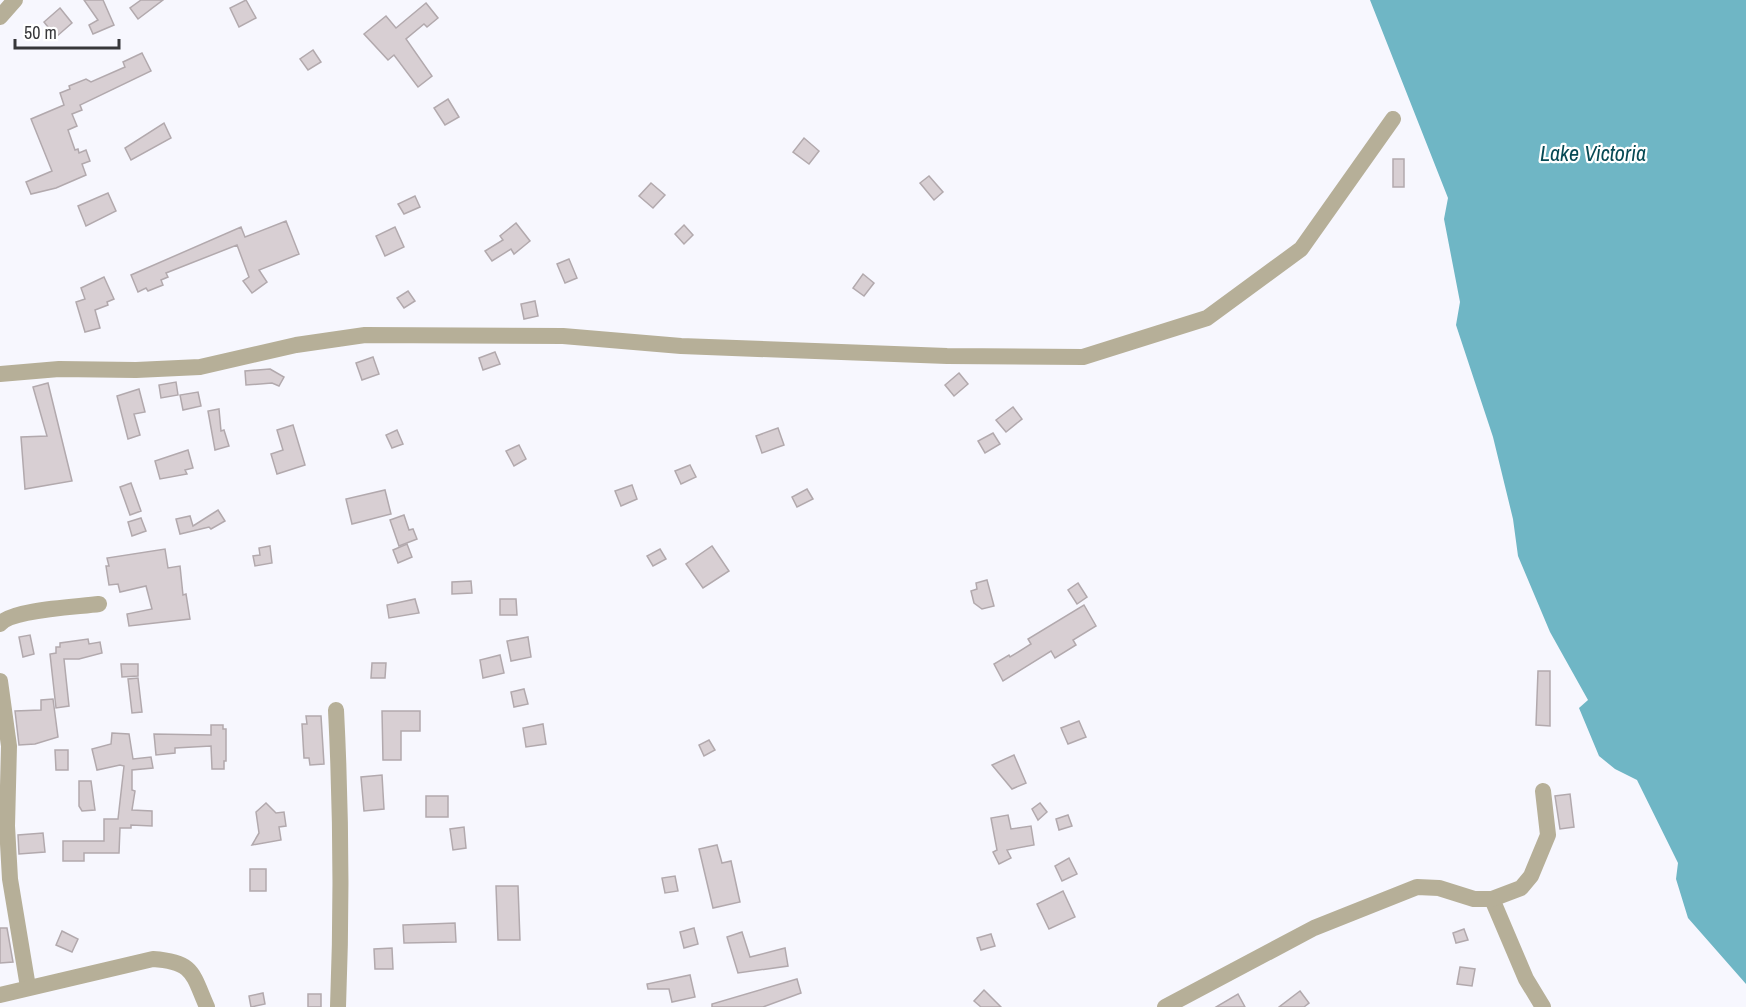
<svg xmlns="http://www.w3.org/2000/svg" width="1746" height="1007" font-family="'Archivo Narrow',sans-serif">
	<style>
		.water { fill: #6fb6c5 }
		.building { fill: #d8cfd3; stroke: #b2a9ad; stroke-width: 1.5 }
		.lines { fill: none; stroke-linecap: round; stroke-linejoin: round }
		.minor { stroke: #b6af98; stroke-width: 16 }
		.labels { text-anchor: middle; stroke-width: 4.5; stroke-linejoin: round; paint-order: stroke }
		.water-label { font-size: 22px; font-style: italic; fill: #074a55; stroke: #fff }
	</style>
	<rect width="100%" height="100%" fill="#f7f7fe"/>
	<path class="water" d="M1370 0H1746V984L1688 918 1676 879 1678 863 1637 780 1615 769 1599 756 1579 708 1588 700 1550 632 1518 556 1513 519 1493 437 1456 325 1460 302 1444 219 1448 198Z"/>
	<g class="building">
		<path d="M84 0H103L114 25 93 34 89 25 98 20Z"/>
		<path d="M141 0H163L138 19 130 8Z"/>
		<path d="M246 0 256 18 239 27 230 8Z"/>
		<path d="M426 3 438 18 427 27 424 24 406 39 432 76 418 87 394 55 388 60 364 34 386 16 396 28Z"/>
		<path d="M60 8 72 23 56 37 44 22Z"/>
		<path d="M313 50 321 62 308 70 300 59Z"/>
		<path d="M142 53 151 71 80 105 82 110 72 114 77 126 68 130 75 150 78 149 79 153 86 150 90 161 82 164 86 175 56 188 31 194 26 182 52 171 31 119 64 105 60 93 70 89 69 86 86 79 91 82 125 67 123 62Z"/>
		<path d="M448 99 459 117 445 125 434 108Z"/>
		<path d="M164 123 171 138 131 160 125 148Z"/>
		<path d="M804 138 819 151 809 164 793 152Z"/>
		<rect x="1393" y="159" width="11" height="28"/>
		<path d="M929 176 943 192 934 200 920 183Z"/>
		<path d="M651 183 665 195 653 208 639 196Z"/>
		<path d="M108 193 116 211 86 226 78 206Z"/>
		<path d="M415 196 420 207 404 214 398 204Z"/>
		<path d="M286 221 299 254 259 270 267 282 252 293 243 281 249 277 237 245 166 273 168 277 161 280 163 285 148 291 146 288 138 292 131 275 241 227 245 237Z"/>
		<path d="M516 223 530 241 514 254 511 249 492 261 485 251 503 240 500 236Z"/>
		<path d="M684 225 693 235 684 244 675 234Z"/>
		<path d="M395 227 404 247 385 256 376 236Z"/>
		<path d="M569 259 577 278 565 283 557 264Z"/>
		<path d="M863 274 874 283 864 296 853 288Z"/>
		<path d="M104 277 114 299 107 302 108 305 95 310 100 328 85 332 76 302 85 299 81 288Z"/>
		<path d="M408 291 415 301 404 308 397 298Z"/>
		<path d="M535 301 538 316 524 319 521 304Z"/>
		<path d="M495 352 500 364 483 370 479 358Z"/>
		<path d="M373 357 379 374 362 380 356 363Z"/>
		<path d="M270 369 284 377 279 386 272 383 246 385 245 371Z"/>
		<path d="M959 373 968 384 954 396 945 385Z"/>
		<path d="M176 382 178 395 161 398 159 385Z"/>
		<path d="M48 383 72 481 25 489 21 437 47 436 33 387Z"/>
		<path d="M139 389 145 412 134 414 140 435 128 439 117 396Z"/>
		<path d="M198 392 201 406 183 410 180 395Z"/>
		<path d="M1013 407 1022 419 1006 432 996 420Z"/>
		<path d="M219 409 221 431 224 430 229 446 215 450 208 411Z"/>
		<path d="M293 425 305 465 277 474 271 454 283 450 277 430Z"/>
		<path d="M778 428 784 445 762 453 756 436Z"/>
		<path d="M397 430 403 444 392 448 386 435Z"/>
		<path d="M993 433 1000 444 985 453 978 441Z"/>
		<path d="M519 445 526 459 514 466 506 451Z"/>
		<path d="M188 450 193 468 185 470 187 474 160 479 155 461Z"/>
		<path d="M690 465 696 477 681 484 675 471Z"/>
		<path d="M131 483 141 511 130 515 120 487Z"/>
		<path d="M632 485 637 499 621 506 615 491Z"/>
		<path d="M807 489 813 499 797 507 792 497Z"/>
		<path d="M385 490 391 514 352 524 346 499Z"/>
		<path d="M218 510 225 521 211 529 209 527 180 534 176 519 190 516 193 526Z"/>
		<path d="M404 515 409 530 413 529 417 539 399 546 390 520Z"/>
		<path d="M141 518 146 531 132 536 128 522Z"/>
		<path d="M407 544 412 557 398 563 393 550Z"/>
		<path d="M270 546 272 563 255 566 253 556 260 555 259 548Z"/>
		<path d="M712 546 729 571 703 588 686 564Z"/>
		<path d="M165 549 168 568 180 566 183 595 186 594 190 619 129 626 127 614 152 609 146 586 120 592 118 584 109 585 106 566H109L107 558Z"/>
		<path d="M660 549 666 559 653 566 647 556Z"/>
		<path d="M987 580 994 606 982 609 974 603 971 591 977 589 976 583Z"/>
		<path d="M471 581 472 593 452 594V582Z"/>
		<path d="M1078 583 1087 597 1077 604 1068 590Z"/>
		<path d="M415 599 419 613 389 618 387 605Z"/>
		<path d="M500 599H516L517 615H500Z"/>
		<path d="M1084 605 1096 626 1073 640 1076 645 1055 658 1051 651 1003 681 994 664 1009 655 1010 657 1031 644 1028 639Z"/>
		<path d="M30 635 34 654 23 657 19 637Z"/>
		<path d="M528 637 531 657 511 661 507 641Z"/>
		<path d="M88 639 89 644 100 642 102 653 79 659H64L69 706 56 708 50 654 56 653V647H60V643Z"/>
		<path d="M500 655 504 673 483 678 480 660Z"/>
		<path d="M372 663H386L385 678H371Z"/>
		<path d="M121 664H138V676L122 677Z"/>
		<path d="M1538 671H1550V726L1536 725Z"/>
		<path d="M138 678 142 712 132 713 128 679Z"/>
		<path d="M524 689 528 704 514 707 511 692Z"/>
		<path d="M53 699 58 737 35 744 19 745 15 711 41 710V700Z"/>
		<path d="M382 711H420V731H401V760H383Z"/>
		<path d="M306 716H321L324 764 310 765 309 758H304L302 724H307Z"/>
		<path d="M1079 721 1086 737 1068 744 1061 728Z"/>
		<path d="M543 724 546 744 526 747 523 728Z"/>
		<path d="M211 725H223V729H226V761H224V769H212L211 746 175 748V753L156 755 154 734 211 735Z"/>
		<path d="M112 733 129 734 133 759 151 757 153 768 132 770V790L135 791 132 810 152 811V826L131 825V828H120L119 853H84V861H63V841H104V819H118L124 766 120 765 97 770 92 749 111 744Z"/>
		<path d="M709 740 715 750 704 756 699 745Z"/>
		<path d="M55 750H68V770H56Z"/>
		<path d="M1014 755 1026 783 1012 789 992 765Z"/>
		<path d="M382 775 384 809 364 811 361 777Z"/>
		<path d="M79 781H91L95 810 82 811 79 806Z"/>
		<path d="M1570 794 1574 827 1560 829 1555 796Z"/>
		<rect x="426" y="796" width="22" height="21"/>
		<path d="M266 803 276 813 284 812 286 826 279 827 281 840 252 845 259 833 256 812Z"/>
		<path d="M1040 803 1047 812 1038 820 1032 809Z"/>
		<path d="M1008 815 1011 829 1031 826 1034 845 1007 850 1011 858 999 864 993 852 997 850 991 818Z"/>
		<path d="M1068 815 1072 826 1059 830 1056 819Z"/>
		<path d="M464 827 466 848 453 850 450 829Z"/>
		<path d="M43 833 45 852 19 854 18 835Z"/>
		<path d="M717 845 722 863 731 861 740 902 713 908 699 849Z"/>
		<path d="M1069 858 1077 874 1062 881 1055 866Z"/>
		<rect x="250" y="869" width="16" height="22"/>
		<path d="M675 876 678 891 665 893 662 878Z"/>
		<path d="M496 886H518L520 940H498Z"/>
		<path d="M1063 891 1075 917 1049 929 1037 904Z"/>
		<path d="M455 923 456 942 404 943 403 925Z"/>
		<path d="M0 928H7L13 962 0 963Z"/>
		<path d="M694 928 698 944 684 948 680 932Z"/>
		<path d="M1464 929 1468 940 1456 943 1453 933Z"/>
		<path d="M62 931 78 939 72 952 56 945Z"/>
		<path d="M742 932 750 957 785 948 788 966 738 973 727 937Z"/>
		<path d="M991 934 995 946 981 950 977 938Z"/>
		<path d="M392 948 393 969H375L374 949Z"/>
		<path d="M1460 967 1475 969 1472 986 1457 984Z"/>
		<path d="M690 975 695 997 672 1002 669 989H648L647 984Z"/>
		<path d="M797 979 801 993 763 1007H712V1004Z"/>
		<path d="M984 990 1001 1007H981L974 1001Z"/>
		<path d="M1300 991 1309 1003 1304 1007H1279Z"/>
		<path d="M263 993 265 1004 251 1007 249 996Z"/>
		<rect x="308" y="994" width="13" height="13"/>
		<path d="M1238 994 1245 1007H1216Z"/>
	</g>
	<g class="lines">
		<g class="minor">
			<path d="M0 17 15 0"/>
			<path d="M0 374 59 369 136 370 200 367 296 345 365 335 563 336 681 346 947 356 1083 357 1207 318 1301 249 1393 119"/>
			<path d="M0 624C12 609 78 607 99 604"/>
			<path d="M0 681 9 746 7 826 10 879 28 987"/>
			<path d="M336 710C341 809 342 908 338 1007"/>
			<path d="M1492 899 1526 979 1543 1007"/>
			<path d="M0 995 153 959C194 962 192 973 207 1007"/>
			<path d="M1165 1007 1314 928 1417 887 1439 888 1474 899H1492L1521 888 1531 876 1548 835 1543 791"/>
		</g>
	</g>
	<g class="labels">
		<g class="water-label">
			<text x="1593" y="161">Lake Victoria</text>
		</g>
	</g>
	<path d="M15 39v9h104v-9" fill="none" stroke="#37373a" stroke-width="3"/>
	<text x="24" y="39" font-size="18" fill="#37373a" stroke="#ffffff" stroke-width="4.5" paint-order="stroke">50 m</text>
</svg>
